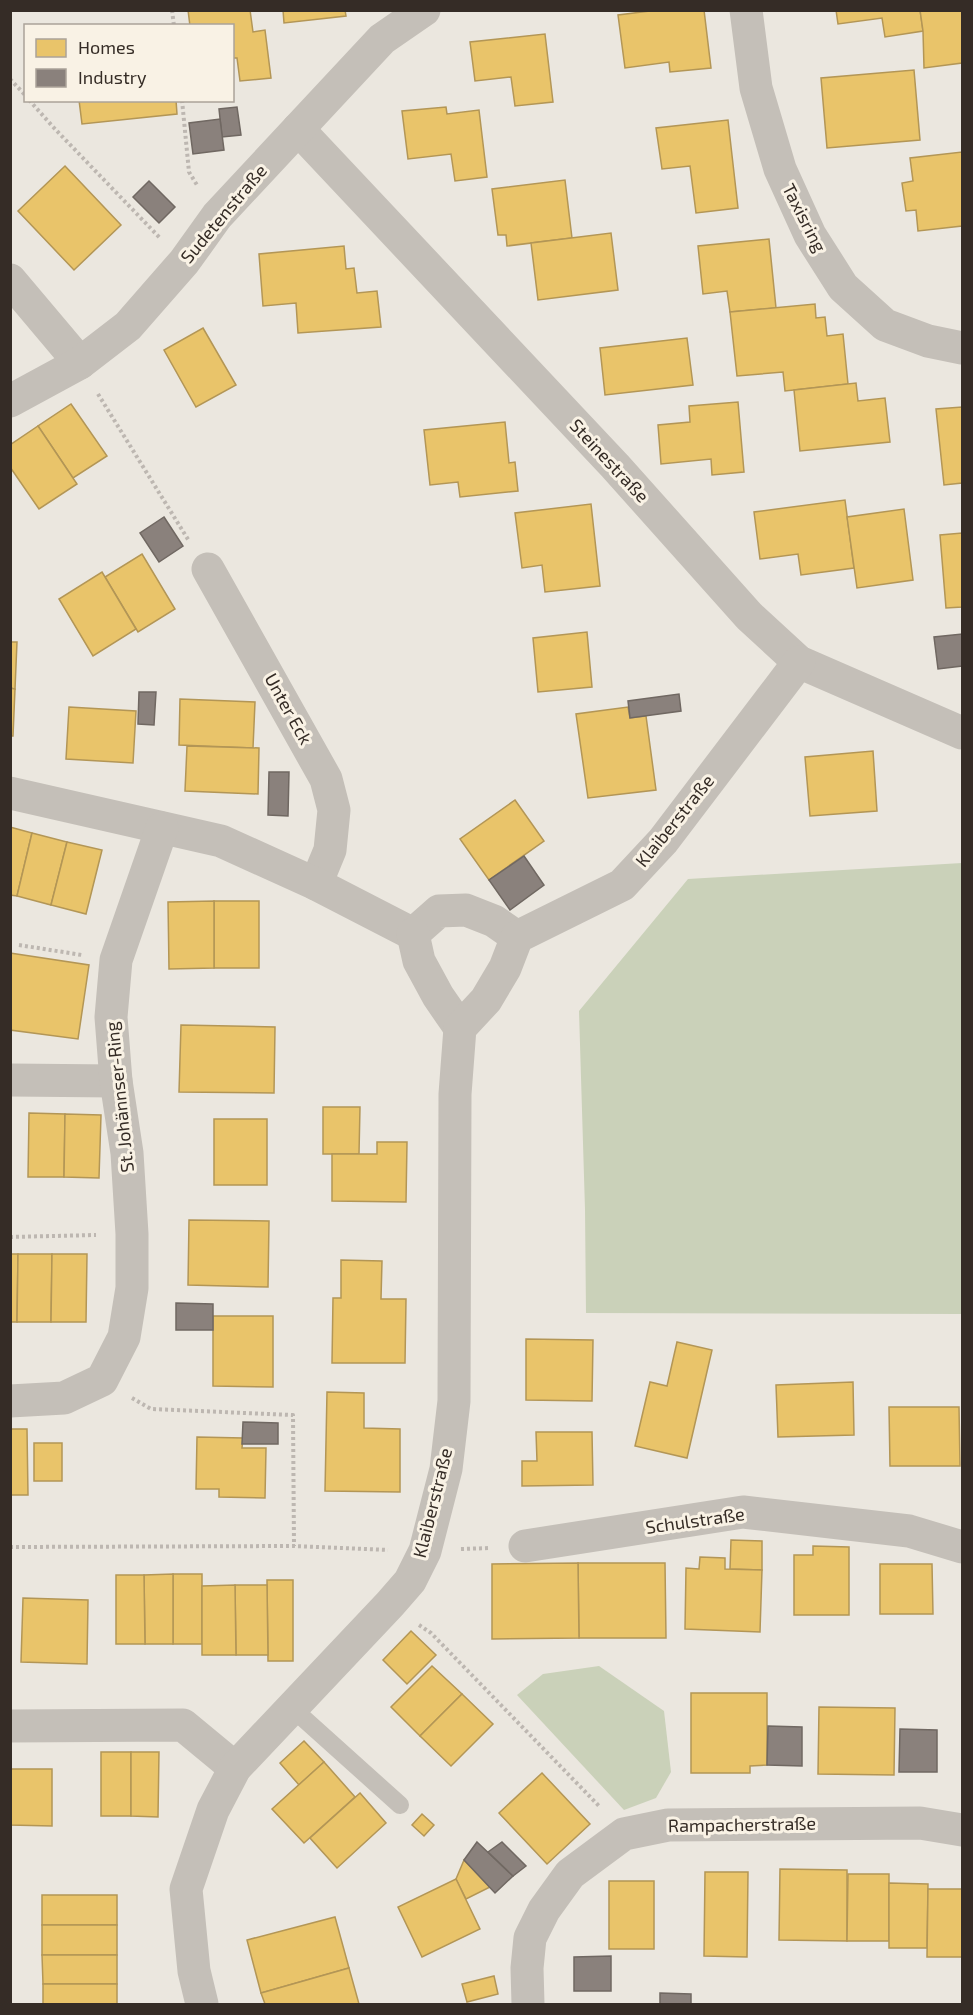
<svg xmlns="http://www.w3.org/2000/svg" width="973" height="2015" font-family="'Exo 2',sans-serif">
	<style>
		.green { fill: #cad1b9 }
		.homes { fill: #e9c46a; stroke: #b39656; stroke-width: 1.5 }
		.industry { fill: #8a817c; stroke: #706862; stroke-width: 1.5 }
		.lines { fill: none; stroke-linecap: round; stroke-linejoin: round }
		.path { stroke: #bdb7b1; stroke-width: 4; stroke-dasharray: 3 3; stroke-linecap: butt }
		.lane { stroke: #c4bfb8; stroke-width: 18 }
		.street { stroke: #c4bfb8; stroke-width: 33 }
		.labels { text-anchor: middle; stroke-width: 6; stroke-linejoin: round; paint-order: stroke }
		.street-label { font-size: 18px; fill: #352c26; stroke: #f9f2e5 }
	</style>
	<rect width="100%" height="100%" fill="#ebe7df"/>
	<g class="green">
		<path d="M962 863V1314L586 1313 585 1209 579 1011 688 879Z"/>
		<path d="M599 1666 664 1711 671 1772 656 1798 624 1810 517 1695 543 1674Z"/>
	</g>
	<g class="homes">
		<path d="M188 10H250L253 32 265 30 271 78 240 81 237 58H232V26H190Z"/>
		<path d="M283 10H345L346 16 284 23Z"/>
		<path d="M658 10H704L711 68 670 72 669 62 625 68 618 15Z"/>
		<path d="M836 10H920L923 31 885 37 882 18 838 24Z"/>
		<path d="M920 10H962V63L924 68 923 31Z"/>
		<path d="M545 34 553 102 515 106 511 77 475 81 470 42Z"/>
		<path d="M914 70 920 140 827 148 821 78Z"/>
		<path d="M79 100H176L177 114 82 124Z"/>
		<path d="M446 107 447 114 479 110 487 177 455 181 451 154 408 159 402 111Z"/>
		<path d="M728 120 738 208 696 213 690 166 662 169 656 128Z"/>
		<path d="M962 152V226L918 231 916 210 906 211 902 183 913 181 910 158Z"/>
		<path d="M65 166 121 225 74 270 18 211Z"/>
		<path d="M565 180 572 238 507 246 506 235H498L492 189Z"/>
		<path d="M611 233 618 290 538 300 531 243Z"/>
		<path d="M769 239 776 308 730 312 727 291 703 294 698 246Z"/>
		<path d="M344 246 346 269 354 268 357 293 377 291 381 327 298 333 296 303 263 306 259 254Z"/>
		<path d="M815 304 816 318 825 317 827 336 843 334 848 384 785 391 783 372 737 376 730 312Z"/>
		<path d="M203 328 236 385 196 407 164 350Z"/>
		<path d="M687 338 693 385 605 395 600 348Z"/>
		<path d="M856 383 858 401 885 398 890 442 800 451 794 390Z"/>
		<path d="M738 402 744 472 712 475 711 459 661 464 658 425 690 422 689 406Z"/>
		<path d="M71 404 107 456 73 478 38 426Z"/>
		<path d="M962 407V483L944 485 936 409Z"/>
		<path d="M505 422 509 463 515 462 518 491 460 497 458 482 430 485 424 430Z"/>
		<path d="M38 426 77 484 39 509 10 467V445Z"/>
		<path d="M845 500 854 568 801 575 798 554 760 559 754 512Z"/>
		<path d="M591 504 600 586 545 592 542 565 522 568 515 513Z"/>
		<path d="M904 509 913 580 857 588 847 517Z"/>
		<path d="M962 533V607L946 608 940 535Z"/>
		<path d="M142 554 175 609 138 632 105 577Z"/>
		<path d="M102 572 136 629 93 656 59 599Z"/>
		<path d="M587 632 592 687 538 692 533 638Z"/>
		<path d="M10 642H17L15 689 10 688Z"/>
		<path d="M10 688 15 689 13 736H10Z"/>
		<path d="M180 699 255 702 253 748 179 745Z"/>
		<path d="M69 707 136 711 133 763 66 759Z"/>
		<path d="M628 707 630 718 646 716 656 790 588 798 576 714Z"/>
		<path d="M187 746 259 748 258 794 185 791Z"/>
		<path d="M873 751 877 811 810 816 805 757Z"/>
		<path d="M515 800 544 841 489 880 460 839Z"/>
		<path d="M10 827 32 833 17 896 10 895Z"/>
		<path d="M32 833 67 842 51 905 17 896Z"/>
		<path d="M67 842 102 850 86 914 51 905Z"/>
		<rect x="214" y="901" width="45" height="67"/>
		<path d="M214 901V968L169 969 168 902Z"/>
		<path d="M10 953 89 965 78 1039 10 1030Z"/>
		<path d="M181 1025 275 1027 274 1093 179 1092Z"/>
		<path d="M323 1107H360L359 1154H323Z"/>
		<path d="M29 1113 65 1114 64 1177H28Z"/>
		<path d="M65 1114 101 1115 99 1178 64 1177Z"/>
		<rect x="214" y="1119" width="53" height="66"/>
		<path d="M377 1142H407L406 1202 332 1201V1154H377Z"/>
		<path d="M189 1220 269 1221 268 1287 188 1285Z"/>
		<path d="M10 1254H18L17 1322H10Z"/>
		<path d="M18 1254H52L51 1322H17Z"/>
		<path d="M52 1254H87L86 1322H51Z"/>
		<path d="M341 1260 382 1261 381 1299H406L405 1363H332L333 1298H341Z"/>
		<path d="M213 1316H273V1387L213 1386Z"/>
		<path d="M526 1339 593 1340 592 1401 526 1400Z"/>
		<path d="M677 1342 712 1350 687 1458 635 1446 650 1382 667 1386Z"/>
		<path d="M853 1382 854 1435 778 1437 776 1385Z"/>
		<path d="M327 1392 364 1393V1428L400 1429V1492L325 1491Z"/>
		<path d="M889 1407H959L960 1466H890Z"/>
		<path d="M10 1429H27L28 1495H10Z"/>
		<path d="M536 1432H592L593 1485 522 1486V1461H537Z"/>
		<path d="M197 1437 243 1438 242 1448H266L265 1498 219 1497V1489H196Z"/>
		<rect x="34" y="1443" width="28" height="38"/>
		<path d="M731 1540 762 1541V1570L730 1569Z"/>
		<path d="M813 1546 849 1547V1615H794V1555H813Z"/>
		<path d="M700 1557 725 1558V1569L762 1570 760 1632 685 1629 686 1568 699 1569Z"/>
		<path d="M578 1563H665L666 1638H579Z"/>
		<path d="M578 1563 579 1638 492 1639V1564Z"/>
		<path d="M880 1564H932L933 1614H880Z"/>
		<rect x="173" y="1574" width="29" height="70"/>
		<path d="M173 1574V1644H145L144 1575Z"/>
		<path d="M116 1575H144L145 1644H116Z"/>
		<path d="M267 1580H293V1661H268Z"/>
		<path d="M235 1585H267L268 1655H236Z"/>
		<path d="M235 1585 236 1655H202V1586Z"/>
		<path d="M23 1598 88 1600 87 1664 21 1662Z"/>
		<path d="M411 1631 436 1655 407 1684 383 1660Z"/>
		<path d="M432 1666 462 1694 420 1736 391 1707Z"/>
		<path d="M691 1693H767V1765L750 1766V1773H691Z"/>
		<path d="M462 1694 493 1724 451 1766 420 1736Z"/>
		<path d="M819 1707 895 1708 894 1775 818 1774Z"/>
		<path d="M304 1741 324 1762 299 1785 280 1763Z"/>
		<rect x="101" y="1752" width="30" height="64"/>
		<path d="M131 1752H159L158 1817 131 1816Z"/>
		<path d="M324 1762 355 1797 304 1843 272 1809Z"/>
		<path d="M10 1769H52V1826L10 1825Z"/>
		<path d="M542 1773 590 1824 547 1864 499 1813Z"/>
		<path d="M360 1793 386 1823 337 1868 310 1838Z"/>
		<path d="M422 1814 434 1825 424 1836 412 1825Z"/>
		<path d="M464 1860 490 1887 466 1899 456 1879Z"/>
		<path d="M780 1869 847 1870V1941L779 1940Z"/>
		<path d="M705 1872H748L747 1957 704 1956Z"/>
		<path d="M848 1874H889V1941H847Z"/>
		<path d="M456 1879 480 1929 422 1957 398 1907Z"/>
		<rect x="609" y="1881" width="45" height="68"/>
		<path d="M889 1883 928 1884 927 1948H889Z"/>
		<path d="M928 1889H962V1957H927Z"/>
		<rect x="42" y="1895" width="75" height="30"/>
		<path d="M335 1917 349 1968 261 1993 247 1940Z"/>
		<rect x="42" y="1925" width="75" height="30"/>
		<path d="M42 1955H117V1984H43Z"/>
		<path d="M349 1968 359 2004H265L261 1993Z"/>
		<path d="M494 1976 498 1994 467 2002 462 1984Z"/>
		<rect x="43" y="1984" width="74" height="20"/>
	</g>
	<g class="industry">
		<path d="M237 107 241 135 222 137 219 109Z"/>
		<path d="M220 119 224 150 193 154 189 123Z"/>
		<path d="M149 181 175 207 159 223 133 197Z"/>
		<path d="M164 517 183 546 159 562 140 533Z"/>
		<path d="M962 634V666L938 669 934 637Z"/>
		<path d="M139 692H156L154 725 138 724Z"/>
		<path d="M679 694 681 711 630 718 628 701Z"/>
		<path d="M269 772H289L288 816 268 815Z"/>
		<path d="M524 856 544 885 510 910 489 880Z"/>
		<path d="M176 1303 213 1304V1330H176Z"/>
		<path d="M243 1422 278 1423V1444H242Z"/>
		<path d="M768 1726 802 1727V1766L767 1765Z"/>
		<path d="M900 1729 937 1730V1772H899Z"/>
		<path d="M477 1842 513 1876 495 1893 464 1860Z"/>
		<path d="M502 1842 526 1866 513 1876 488 1852Z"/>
		<path d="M611 1956V1991H574V1957Z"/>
		<path d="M660 1993 691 1994V2004H660Z"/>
	</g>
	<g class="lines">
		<g class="path">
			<path d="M172 10 174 26"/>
			<path d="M10 79 26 96"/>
			<path d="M29 100 55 129 160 238"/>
			<path d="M182 100 189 172 197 185"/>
			<path d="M98 394 189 541"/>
			<path d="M19 945 82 955"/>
			<path d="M10 1237 96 1235"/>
			<path d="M132 1398 151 1409 293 1415 294 1546"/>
			<path d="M10 1547 294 1546 388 1550"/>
			<path d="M461 1549 490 1548"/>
			<path d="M419 1625 431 1633 600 1807"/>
		</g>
		<path class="lane" d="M292 1708 400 1805"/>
		<g class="street">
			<path d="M746 10 756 88 780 169 810 235 843 287 885 325 928 341 962 348"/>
			<path d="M298 129 615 466 749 616 799 662 962 733"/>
			<path d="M10 280 80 363"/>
			<path d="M10 401 80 363 128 326 184 262 217 216 382 39 424 10"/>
			<path d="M208 569 326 779 334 810 330 850 316 884"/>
			<path d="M10 793 221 841 316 884 413 934"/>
			<path d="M413 934 439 911 466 910 494 921 517 937"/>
			<path d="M413 934 419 961 438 996 460 1028"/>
			<path d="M10 1080 116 1081"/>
			<path d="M10 1401 64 1398 102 1380 124 1337 132 1288V1234L127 1153 116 1081 111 1017 116 960 162 828"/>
			<path d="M525 1546 743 1512 909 1531 962 1547"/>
			<path d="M10 1726 183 1725 235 1768"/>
			<path d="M202 2004 194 1971 186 1889 213 1810 235 1768 390 1604 410 1581 425 1551 446 1469 454 1401 455 1094 460 1028 486 1000 505 968 517 937 622 885 663 841 799 662"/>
			<path d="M528 2004 527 1968 530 1938 544 1910 570 1874 624 1834 668 1825 920 1823 962 1830"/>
		</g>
	</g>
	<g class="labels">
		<g class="street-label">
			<text transform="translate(224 214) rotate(-50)" y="6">Sudetenstraße</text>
			<text transform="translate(804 218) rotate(63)" y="6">Taxisring</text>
			<text transform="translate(609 461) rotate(47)" y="6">Steinestraße</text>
			<text transform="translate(288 709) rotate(61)" y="6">Unter Eck</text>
			<text transform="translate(675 821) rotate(-51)" y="6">Klaiberstraße</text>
			<text transform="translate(120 1097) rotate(-96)" y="6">St. Johännser-Ring</text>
			<text transform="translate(433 1503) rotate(-76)" y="6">Klaiberstraße</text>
			<text transform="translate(695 1521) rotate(-8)" y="6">Schulstraße</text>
			<text transform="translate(742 1825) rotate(-1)" y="6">Rampacherstraße</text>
		</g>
	</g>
	<rect width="973" height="2015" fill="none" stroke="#352c26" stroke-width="24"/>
	<rect x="24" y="24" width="210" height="78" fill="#f9f2e5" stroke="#aba399" stroke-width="1.5"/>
	<rect x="36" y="39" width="30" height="18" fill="#e9c46a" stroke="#aba399" stroke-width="1.5"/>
	<text x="78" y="54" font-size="18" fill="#352c26">Homes</text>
	<rect x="36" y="69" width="30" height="18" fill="#8a817c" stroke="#aba399" stroke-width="1.5"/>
	<text x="78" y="84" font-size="18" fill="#352c26">Industry</text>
</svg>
